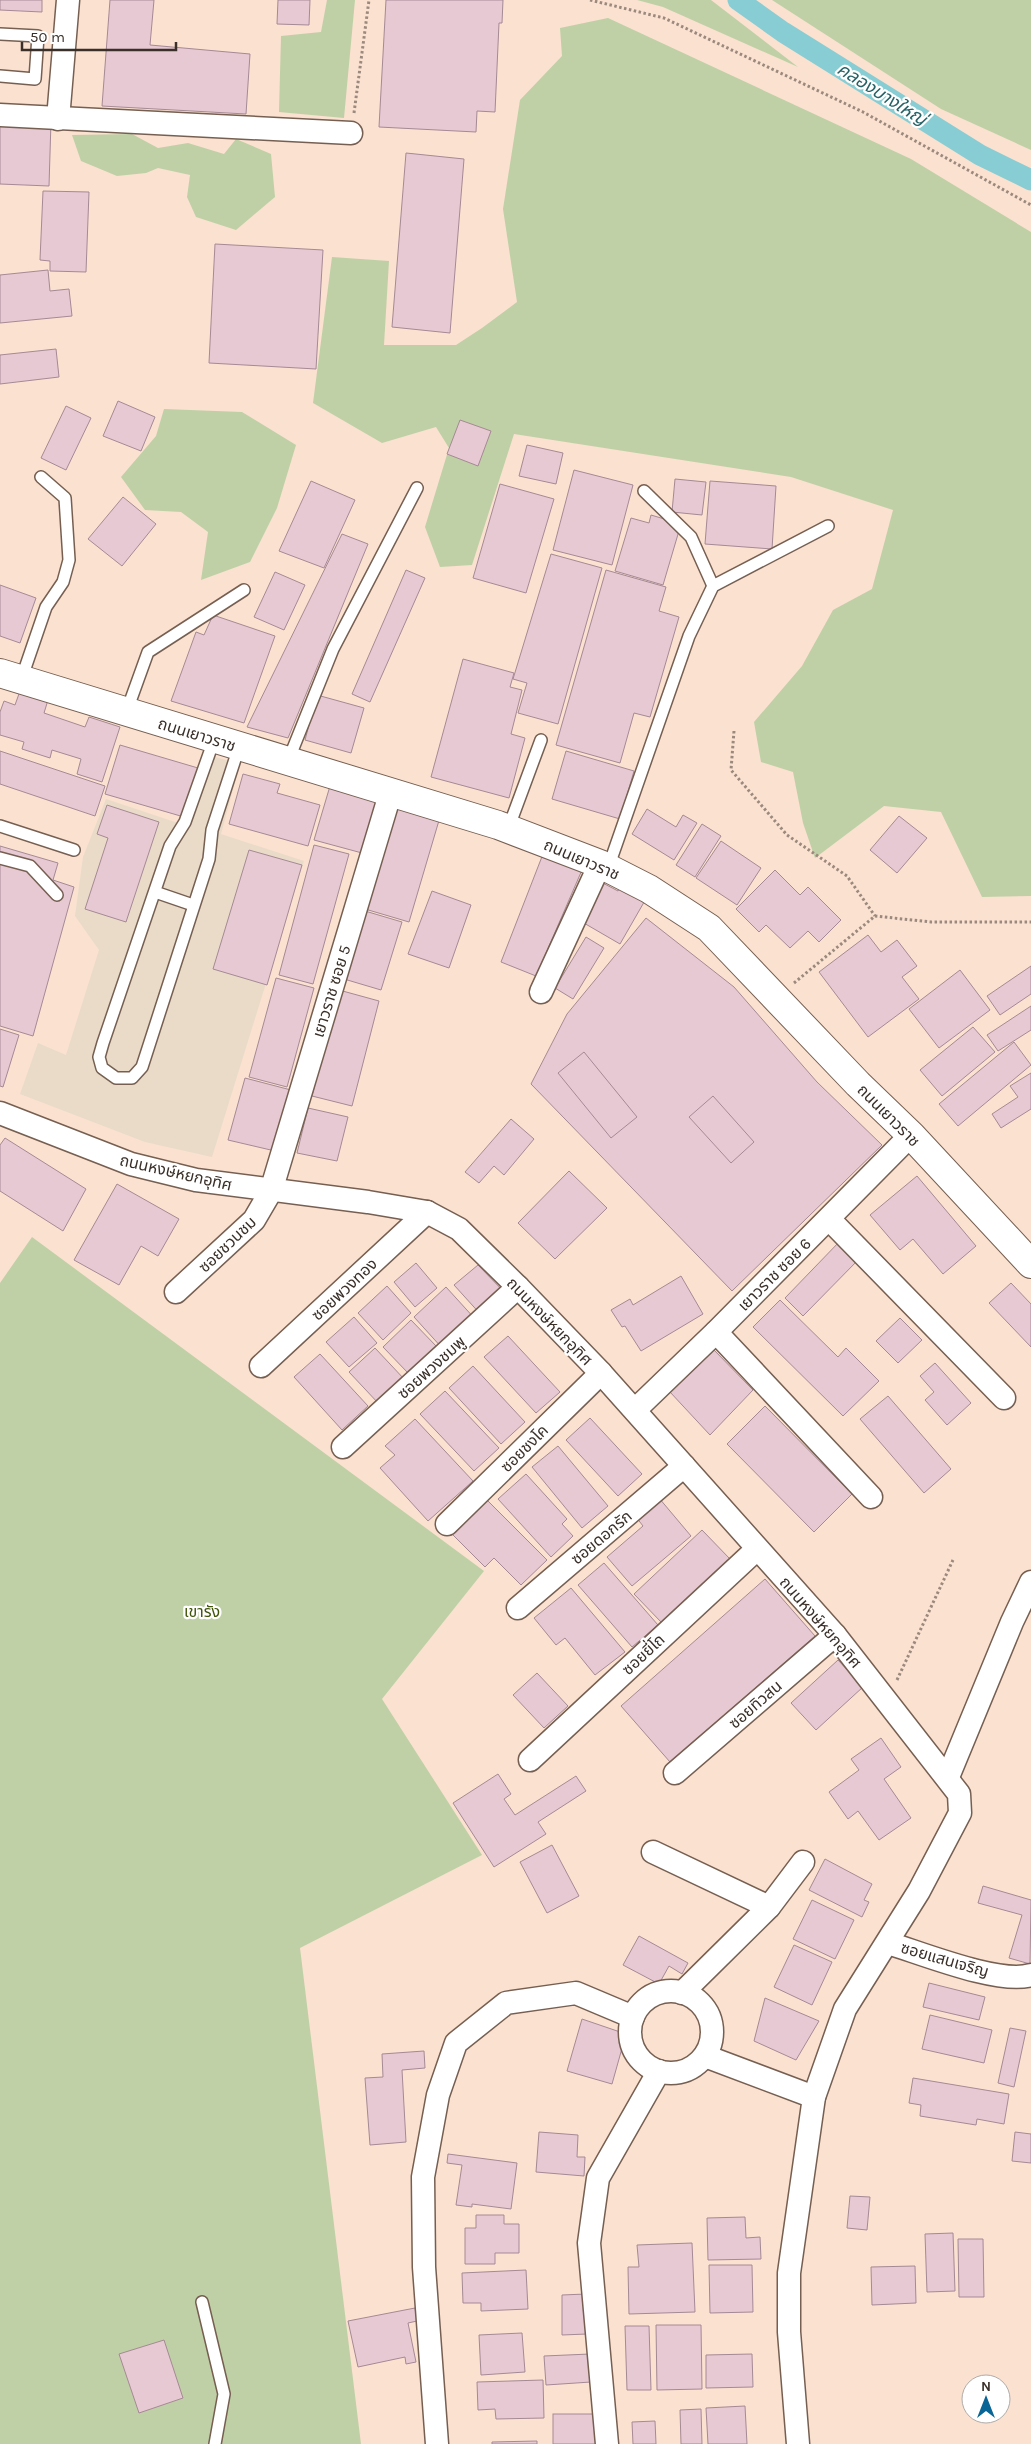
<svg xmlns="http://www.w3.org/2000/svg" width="1031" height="2444" font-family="Karla,'Noto Sans Thai',sans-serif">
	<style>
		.commercial { fill: #e9dbc8 }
		.green { fill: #bfd0a6 }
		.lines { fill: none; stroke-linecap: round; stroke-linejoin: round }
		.canal { stroke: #88cdd3; stroke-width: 21 }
		.building { fill: #e7c9d4; stroke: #a58994 }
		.lane-casing { stroke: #765f51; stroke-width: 14 }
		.street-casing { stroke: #765f51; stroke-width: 25 }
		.secondary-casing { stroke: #765f51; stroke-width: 30 }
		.path { stroke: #9b897d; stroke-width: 3; stroke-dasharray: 2.5 2.5; stroke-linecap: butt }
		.lane { stroke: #fff; stroke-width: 11 }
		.street { stroke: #fff; stroke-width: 22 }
		.secondary { stroke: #fff; stroke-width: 28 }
		.labels { text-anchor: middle; stroke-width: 4.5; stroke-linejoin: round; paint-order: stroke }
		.street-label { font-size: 16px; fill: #3a3029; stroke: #fff }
		.park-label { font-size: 16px; fill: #405509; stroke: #fff }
		.water-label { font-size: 18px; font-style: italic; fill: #286267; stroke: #fff }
	</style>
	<rect width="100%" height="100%" fill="#fbe1d0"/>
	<path class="commercial" d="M205 754 240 764 221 834 304 861 212 1157 145 1142 20 1094 38 1043 66 1055 99 950 75 916 83 857 106 799 178 823Z"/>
	<g class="green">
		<path d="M327 0H355L344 118 279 112 281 36 321 32Z"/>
		<path d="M637 0H711L798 67 663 7Z"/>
		<path d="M772 0H1031V150L941 109Z"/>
		<path d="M608 18 911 159 1031 232V896L982 897 941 812 884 806 815 858 803 823 793 772 761 762 754 722 802 666 833 610 872 589 893 510 791 477 514 434 472 565 440 567 425 527 449 448 436 427 382 443 313 403 332 257 389 261 384 345H456L482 328 517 302 503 209 520 100 562 56 560 28Z"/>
		<path d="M132 134 158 148 188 143 224 154 236 139 271 154 275 197 236 230 196 217 187 197 190 175 158 168 146 173 117 176 81 161 72 135Z"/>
		<path d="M164 409 242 412 296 445 277 508 250 562 201 580 208 532 181 512 145 510 121 477 156 436Z"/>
		<path d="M32 1237 484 1571 382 1699 482 1855 300 1948 361 2444H0V1283Z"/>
	</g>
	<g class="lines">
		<path class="canal" d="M738 0 783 32 980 155 1031 180"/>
	</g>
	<g class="building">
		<path d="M0 0H42V12L0 10Z"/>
		<path d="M110 0H154L150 45 250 54 246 114 102 106Z"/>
		<path d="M278 0H310L309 25 277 24Z"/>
		<path d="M386 0H503L502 23H499L495 112 477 111 476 132 379 127Z"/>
		<path d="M0 119 51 121 49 186 0 184Z"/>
		<path d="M406 153 464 159 450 333 392 327Z"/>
		<path d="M43 191 89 192 86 272 50 271V261L40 260Z"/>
		<path d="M215 244 323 250 316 369 209 363Z"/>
		<path d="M48 270 50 291 69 289 72 316 0 323V275Z"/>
		<path d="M56 349 59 377 0 384V355Z"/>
		<path d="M118 401 155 417 141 451 103 436Z"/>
		<path d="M66 406 91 418 66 470 41 458Z"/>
		<path d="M460 420 491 431 478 466 447 454Z"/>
		<path d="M527 445 563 453 556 484 519 476Z"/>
		<path d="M574 470 633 485 612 565 553 550Z"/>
		<path d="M675 479 706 482 702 515 672 512Z"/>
		<path d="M311 481 355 500 324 568 279 551Z"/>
		<path d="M710 481 776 486 772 549 705 544Z"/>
		<path d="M500 484 554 499 526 593 473 578Z"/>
		<path d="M123 497 156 524 122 566 88 539Z"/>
		<path d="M651 515 681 524 663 585 615 571 631 518 649 523Z"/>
		<path d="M342 534 368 544 288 738 247 727Z"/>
		<path d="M551 554 602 568 558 724 518 713 527 683 513 679Z"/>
		<path d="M406 570 425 578 370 702 352 694Z"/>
		<path d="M606 570 666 587 659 611 679 617 650 717 634 713 620 763 556 745Z"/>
		<path d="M275 572 305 585 284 630 254 617Z"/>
		<path d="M0 585 36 598 20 643 0 636Z"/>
		<path d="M213 615 275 636 244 723 171 701 196 632 204 635Z"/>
		<path d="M463 659 514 673 510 687 522 690 511 734 525 738 509 798 431 777Z"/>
		<path d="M20 691 48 700 44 713 85 727 89 717 120 727 102 782 77 774 81 759 52 750 50 758 22 749 24 742 0 735V712L4 701 15 705Z"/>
		<path d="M317 695 364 708 351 753 305 740Z"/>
		<path d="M120 745 198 768 184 817 105 794Z"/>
		<path d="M0 751 105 786 95 816 0 784Z"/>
		<path d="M566 751 634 771 620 819 552 799Z"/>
		<path d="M243 774 280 784 277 793 320 805 308 846 229 824Z"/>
		<path d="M330 786 378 800 362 853 314 840Z"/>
		<path d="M395 804 440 817 409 922 365 909Z"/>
		<path d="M107 805 159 822 126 922 85 909 108 838 97 834Z"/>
		<path d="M647 809 676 827 683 815 697 823 674 860 632 834Z"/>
		<path d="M899 816 927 838 897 873 870 850Z"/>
		<path d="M702 824 721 836 695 877 676 865Z"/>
		<path d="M721 841 761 868 737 905 696 878Z"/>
		<path d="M314 845 349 854 313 984 279 975Z"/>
		<path d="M0 846 58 863 53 880 74 887 33 1036 0 1026Z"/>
		<path d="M249 850 302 865 267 985 213 969Z"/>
		<path d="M543 854 582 870 536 976 501 962Z"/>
		<path d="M775 870 800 895 808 887 841 920 819 942 808 931 790 948 766 925 759 932 736 909Z"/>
		<path d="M599 881 618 891 622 883 647 897 620 944 577 919Z"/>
		<path d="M432 891 471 905 449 968 408 954Z"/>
		<path d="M365 911 402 922 381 990 344 979Z"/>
		<path d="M646 918 734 987 817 1082 882 1145 732 1291 531 1084 567 1014Z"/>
		<path d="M868 935 881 952 897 940 917 966 902 977 919 999 868 1037 819 972Z"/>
		<path d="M586 937 604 948 573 999 555 988Z"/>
		<path d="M1031 966V994L1000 1015 987 996Z"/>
		<path d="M960 970 990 1010 939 1048 909 1009Z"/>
		<path d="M276 978 314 988 287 1087 249 1077Z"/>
		<path d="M339 990 379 1001 352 1106 312 1096Z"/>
		<path d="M1031 1006V1030L998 1051 987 1035Z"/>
		<path d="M973 1027 995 1052 942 1096 920 1070Z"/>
		<path d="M0 1029 19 1035 3 1087 0 1086Z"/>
		<path d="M1014 1042 1031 1065 958 1126 939 1104Z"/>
		<path d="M584 1052 637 1117 611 1138 558 1073Z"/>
		<path d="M1031 1073V1109L1001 1128 992 1114 1018 1097 1010 1086Z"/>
		<path d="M245 1078 291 1090 275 1151 228 1140Z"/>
		<path d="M713 1096 754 1142 731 1163 689 1117Z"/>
		<path d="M308 1108 348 1117 337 1161 297 1153Z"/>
		<path d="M511 1119 534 1139 504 1175 494 1166 479 1183 465 1172Z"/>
		<path d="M5 1138 86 1189 63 1231 0 1191V1145Z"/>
		<path d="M569 1171 607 1208 555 1259 518 1223Z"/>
		<path d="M917 1176 976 1246 943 1274 913 1239 900 1250 870 1215Z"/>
		<path d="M117 1184 179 1219 158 1256 141 1246 119 1285 74 1260Z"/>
		<path d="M841 1240 860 1258 803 1316 785 1298Z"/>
		<path d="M416 1263 437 1288 415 1307 394 1282Z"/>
		<path d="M478 1265 507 1295 483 1317 454 1285Z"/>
		<path d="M681 1276 703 1314 641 1351 625 1326 622 1327 611 1310 630 1299 633 1305Z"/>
		<path d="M1011 1283 1031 1304V1347L989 1303Z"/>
		<path d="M387 1286 411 1313 383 1340 358 1313Z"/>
		<path d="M446 1287 476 1320 443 1349 414 1317Z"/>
		<path d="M780 1300 838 1357 846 1348 879 1381 843 1416 753 1327Z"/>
		<path d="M354 1317 377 1343 349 1367 326 1342Z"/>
		<path d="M900 1318 922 1340 898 1363 876 1341Z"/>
		<path d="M411 1320 437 1347 408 1373 383 1347Z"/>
		<path d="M508 1336 560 1392 536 1413 484 1357Z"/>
		<path d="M375 1348 405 1380 379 1404 349 1372Z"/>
		<path d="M714 1350 753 1390 710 1435 670 1392Z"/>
		<path d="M320 1354 368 1406 342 1430 294 1377Z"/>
		<path d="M935 1363 971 1403 947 1425 925 1400 934 1392 920 1376Z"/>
		<path d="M473 1366 525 1422 501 1444 449 1388Z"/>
		<path d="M445 1391 499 1448 474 1471 420 1414Z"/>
		<path d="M888 1396 951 1469 924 1493 860 1419Z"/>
		<path d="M765 1406 852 1494 814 1532 727 1444Z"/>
		<path d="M590 1418 642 1474 618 1496 566 1440Z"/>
		<path d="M415 1419 473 1481 428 1521 380 1468 395 1455 385 1446Z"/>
		<path d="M558 1446 608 1506 582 1528 532 1467Z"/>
		<path d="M526 1474 567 1519 562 1524 573 1536 551 1557 498 1499Z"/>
		<path d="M659 1498 691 1536 632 1586 607 1557 643 1526 636 1517Z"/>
		<path d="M487 1500 547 1560 521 1585 494 1558 485 1567 452 1534Z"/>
		<path d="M702 1530 730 1559 662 1623 634 1594Z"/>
		<path d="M604 1563 658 1625 632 1647 578 1585Z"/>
		<path d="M765 1579 815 1636 670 1762 621 1706Z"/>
		<path d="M571 1588 625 1652 595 1675 565 1638 556 1645 534 1618Z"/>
		<path d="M838 1660 863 1687 816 1730 791 1703Z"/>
		<path d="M537 1673 568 1706 544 1728 513 1695Z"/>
		<path d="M881 1738 901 1767 884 1779 911 1818 879 1840 858 1811 848 1819 829 1792 859 1770 851 1759Z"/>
		<path d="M498 1774 511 1794 504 1799 515 1815 576 1776 586 1791 538 1822 546 1834 494 1867 453 1803Z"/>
		<path d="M552 1845 579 1896 547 1913 520 1862Z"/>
		<path d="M825 1859 872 1884 864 1900 869 1902 862 1917 809 1890Z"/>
		<path d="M983 1886 1031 1900 1030 1964 1009 1958 1022 1915 978 1903Z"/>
		<path d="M812 1900 854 1920 835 1959 793 1939Z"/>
		<path d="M639 1936 688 1963 682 1974 669 1966 659 1984 623 1965Z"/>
		<path d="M794 1945 832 1962 812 2005 774 1987Z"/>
		<path d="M929 1983 985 1997 979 2020 923 2007Z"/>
		<path d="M765 1998 819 2021 796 2060 754 2041Z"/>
		<path d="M930 2015 992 2030 984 2063 922 2049Z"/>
		<path d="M582 2019 626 2034 612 2084 567 2071Z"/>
		<path d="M1010 2028 1026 2031 1014 2087 998 2083Z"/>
		<path d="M424 2051 425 2068 402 2070 406 2142 370 2145 365 2078 383 2077 382 2054Z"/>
		<path d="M913 2078 1009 2094 1004 2124 977 2119 976 2125 920 2116 921 2105 909 2103Z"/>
		<path d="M539 2132 578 2135 577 2157H585L584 2176 536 2172Z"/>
		<path d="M1015 2132 1031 2134V2163L1012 2161Z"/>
		<path d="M448 2154 517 2163 511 2209 472 2204V2207L456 2205 462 2165 447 2163Z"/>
		<path d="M850 2196 870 2197 867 2230 847 2228Z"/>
		<path d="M476 2215H504V2224H519V2253H495V2264H465V2228H476Z"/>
		<path d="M745 2217 746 2238 760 2237 761 2259 708 2260 707 2218Z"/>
		<path d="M953 2233 955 2291 927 2292 925 2234Z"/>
		<path d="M958 2239H983L984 2297H959Z"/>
		<path d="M692 2243 695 2312 629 2314 628 2267H639L637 2245Z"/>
		<path d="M709 2265H752L753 2312 710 2313Z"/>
		<path d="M915 2266 916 2303 872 2305 871 2267Z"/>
		<path d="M526 2270 528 2309 481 2311V2303H463L462 2273Z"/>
		<path d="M586 2294 587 2334 562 2335V2295Z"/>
		<path d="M415 2308 417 2321 408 2323 416 2362 406 2364 405 2357 358 2367 348 2321Z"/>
		<path d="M656 2325H701L702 2389 657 2390Z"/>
		<path d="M625 2326H649L651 2390H627Z"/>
		<path d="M522 2333 525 2372 481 2375 479 2335Z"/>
		<path d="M164 2340 183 2398 139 2413 119 2354Z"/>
		<path d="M590 2354 591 2382 546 2385 544 2356Z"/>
		<path d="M752 2354 753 2387 706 2388V2355Z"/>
		<path d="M543 2380 544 2418 496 2419 495 2409 478 2410 477 2382Z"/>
		<path d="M745 2406 747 2444H708L706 2408Z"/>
		<path d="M701 2409 702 2444H681L680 2410Z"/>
		<rect x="553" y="2414" width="43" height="30"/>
		<path d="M655 2421 656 2444H633L632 2422Z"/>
		<path d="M537 2441V2444H492V2442Z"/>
	</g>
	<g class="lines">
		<defs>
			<g id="lane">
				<path d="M0 34 38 36 35 79 0 76"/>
				<path d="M644 491 691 537 713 586"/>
				<path d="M21 680 46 607 63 582 69 560 65 498 41 477"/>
				<path d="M126 713 148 652 244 590"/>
				<path d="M214 740 185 822 170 846 103 1043 99 1057 102 1068 116 1078H132L142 1067 209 859 212 830 239 747"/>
				<path d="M288 761 333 649 417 488"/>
				<path d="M0 826 74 850"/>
				<path d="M508 829 541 740"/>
				<path d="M0 858 30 866 57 895"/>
				<path d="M608 868 689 636 713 586 828 526"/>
				<path d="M155 892 193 905"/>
				<path d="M202 2302 224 2394 215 2444"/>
			</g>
			<g id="street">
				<path d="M0 115 351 133"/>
				<path d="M58 119 68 0"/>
				<path d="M541 992 600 864"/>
				<path d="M0 1113 131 1164 196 1180 368 1202 427 1212 459 1229 518 1287 601 1373 835 1635 959 1794 960 1813 919 1891 845 2009 814 2097 789 2273V2332L798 2444"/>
				<path d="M829 1219 1004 1398"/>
				<path d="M176 1292 254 1220 271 1191 391 791"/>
				<path d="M716 1332 871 1497"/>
				<path d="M261 1366 427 1212"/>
				<path d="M635 1410 716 1332 911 1135"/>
				<path d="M343 1447 518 1287"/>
				<path d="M447 1524 601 1373"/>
				<path d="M518 1608 684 1466"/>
				<path d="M530 1760 757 1549"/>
				<path d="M675 1773 835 1635"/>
				<path d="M948 1777 1012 1622 1031 1582"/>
				<path d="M653 1852 769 1907"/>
				<path d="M888 1943C921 1953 1000 1985 1031 1975"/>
				<circle cx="671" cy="2032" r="41"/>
				<path d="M682 1993 769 1907 803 1862"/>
				<path d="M705 2056 814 2097"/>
				<path d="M437 2444 424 2267 423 2177 438 2095 456 2043 506 2003 576 1993 633 2017"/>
				<path d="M607 2444 589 2243 598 2178 659 2071"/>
			</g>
			<path id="secondary" d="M0 673 498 825 600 864 649 889 709 928 858 1084 911 1135 1031 1264"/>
		</defs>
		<use href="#lane" class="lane-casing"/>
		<use href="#street" class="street-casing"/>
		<use href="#secondary" class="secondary-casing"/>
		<g class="path">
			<path d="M590 0 664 18 863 112 1031 205"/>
			<path d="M354 113 369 0"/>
			<path d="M734 731 731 770 787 835 847 876 875 916"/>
			<path d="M794 983 875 916 931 922H1031"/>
			<path d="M897 1680 953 1560"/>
		</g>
		<use href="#lane" class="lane"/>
		<use href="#street" class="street"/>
		<use href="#secondary" class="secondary"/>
	</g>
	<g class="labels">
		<g class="street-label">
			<text transform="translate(197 734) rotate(17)" y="6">ถนนเยาวราช</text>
			<text transform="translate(582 859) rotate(23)" y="6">ถนนเยาวราช</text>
			<text transform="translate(331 991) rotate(-73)" y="6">เยาวราช ซอย 5</text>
			<text transform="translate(889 1115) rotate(45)" y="6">ถนนเยาวราช</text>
			<text transform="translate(176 1172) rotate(13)" y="6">ถนนหงษ์หยกอุทิศ</text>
			<text transform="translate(227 1244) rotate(-44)" y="6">ซอยชวนชม</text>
			<text transform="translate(774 1274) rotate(-45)" y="6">เยาวราช ซอย 6</text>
			<text transform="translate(344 1289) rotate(-43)" y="6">ซอยพวงทอง</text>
			<text transform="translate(550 1321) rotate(46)" y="6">ถนนหงษ์หยกอุทิศ</text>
			<text transform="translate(431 1367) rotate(-42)" y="6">ซอยพวงชมพู</text>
			<text transform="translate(524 1448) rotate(-45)" y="6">ซอยชงโค</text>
			<text transform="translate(601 1537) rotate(-40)" y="6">ซอยดอกรัก</text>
			<text transform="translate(821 1622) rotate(49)" y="6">ถนนหงษ์หยกอุทิศ</text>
			<text transform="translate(643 1654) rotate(-43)" y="6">ซอยยี่โถ</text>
			<text transform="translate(755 1704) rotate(-41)" y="6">ซอยทิวสน</text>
			<text transform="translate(945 1959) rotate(16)" y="6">ซอยแสนเจริญ</text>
		</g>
		<g class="park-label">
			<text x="202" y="1617">เขารัง</text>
		</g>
		<g class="water-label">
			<text transform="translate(882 94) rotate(32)" y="6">คลองบางใหญ่</text>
		</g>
	</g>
	<g transform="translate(986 2399)"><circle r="24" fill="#ffffff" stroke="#b0aca9"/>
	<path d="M0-4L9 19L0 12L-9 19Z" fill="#096595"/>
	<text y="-8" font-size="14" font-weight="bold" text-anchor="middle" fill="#3a3029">N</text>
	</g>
	<path d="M22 42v8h154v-8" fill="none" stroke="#3a3029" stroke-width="2.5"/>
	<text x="30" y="42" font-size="15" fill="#3a3029" stroke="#ffffff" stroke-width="4" paint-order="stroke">50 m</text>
</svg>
